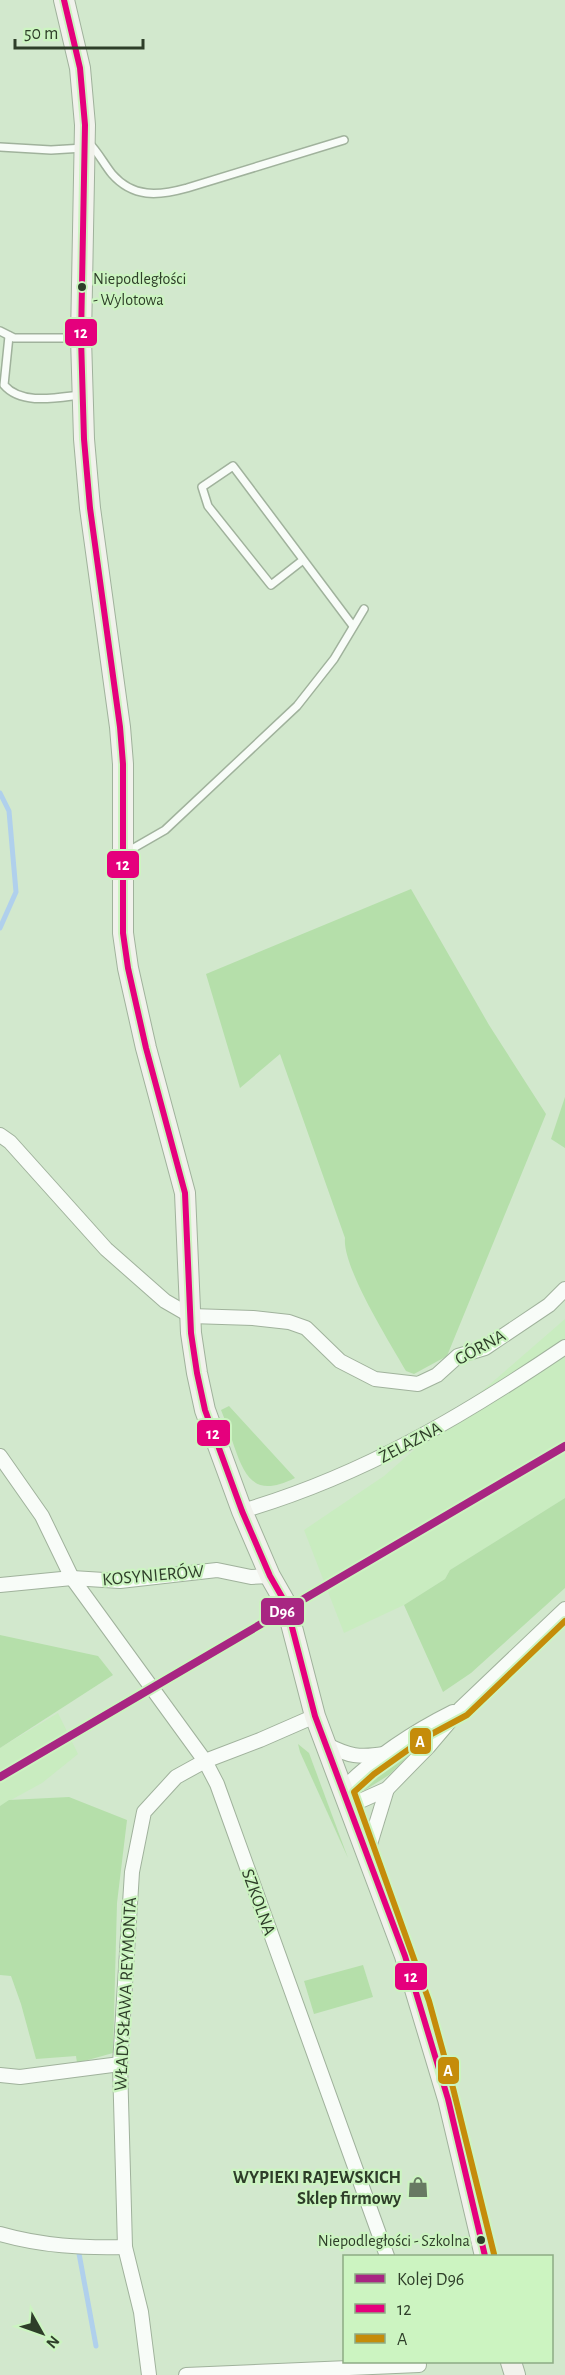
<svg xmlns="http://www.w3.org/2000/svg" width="565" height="2375" font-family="'Alegreya Sans',sans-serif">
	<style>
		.built { fill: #c9ecc0 }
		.green { fill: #b5dfaa }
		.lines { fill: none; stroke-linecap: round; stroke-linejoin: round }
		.stream { stroke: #b0d0ec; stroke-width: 5 }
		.lane-casing { stroke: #a0b29c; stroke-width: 10 }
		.street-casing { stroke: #a0b29c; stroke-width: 16 }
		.secondary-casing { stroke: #a0b29c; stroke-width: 22 }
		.lane { stroke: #f8fcf8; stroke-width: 7 }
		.street { stroke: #f8fcf8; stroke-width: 14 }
		.secondary { stroke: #f1f2ec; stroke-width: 20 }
		.bus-1-casing { stroke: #ccf4c1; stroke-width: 10 }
		.bus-2-casing { stroke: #ccf4c1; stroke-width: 10 }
		.bus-1 { stroke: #e5007d; stroke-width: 6 }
		.bus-2 { stroke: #c58c0a; stroke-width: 6 }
		.rail-1-casing { stroke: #ccf4c1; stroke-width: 12 }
		.rail-1 { stroke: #a82682; stroke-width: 8 }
		.bus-dot { fill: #2e3e29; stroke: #ccf4c1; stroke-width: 2 }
		.labels { text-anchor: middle; stroke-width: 4.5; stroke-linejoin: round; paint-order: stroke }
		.bus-label { font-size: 16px; fill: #2e3e29; stroke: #ccf4c1; text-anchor: start }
		.street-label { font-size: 18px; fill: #2e3e29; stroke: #ccf4c1 }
		.poi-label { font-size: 18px; font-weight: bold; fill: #2e3e29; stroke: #ccf4c1; text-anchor: end }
		.line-badge { stroke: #ccf4c1; stroke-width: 2 }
		.badge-label { font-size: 16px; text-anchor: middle; font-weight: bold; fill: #fff }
	</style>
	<rect width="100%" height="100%" fill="#d2e8cd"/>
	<g class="built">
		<path d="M565 1319V1498L450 1570 445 1579 404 1605 344 1633 304 1530 384 1476Z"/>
		<path d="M58 1713 78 1754 42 1783 0 1806V1748Z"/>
	</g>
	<g class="green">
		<path d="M411 889 489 1025 546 1114 447 1356 414 1374 406 1371C390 1343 342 1267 345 1238L280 1054 240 1088 206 974Z"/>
		<path d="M565 1097V1148L551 1139Z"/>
		<path d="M229 1406 295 1478C257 1497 246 1481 234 1446 230 1434 226 1422 221 1410Z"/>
		<path d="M565 1498V1588L471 1673 443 1692 404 1605 445 1579 450 1570Z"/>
		<path d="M0 1635 98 1656 113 1675 0 1748Z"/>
		<path d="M423 1739 424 1741 389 1775 365 1790 358 1789 360 1782 365 1776Z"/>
		<path d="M298 1744 309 1753 348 1858 300 1752Z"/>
		<path d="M69 1797 127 1820 117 1903 113 2053 77 2063 76 2056 36 2059 21 2004 11 1976 0 1975V1806L9 1800Z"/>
		<path d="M363 1965 373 1997 314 2014 304 1981Z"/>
	</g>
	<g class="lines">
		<g class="stream">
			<path d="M0 793 9 811 16 892 0 928"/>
			<path d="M78 2248 96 2346"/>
		</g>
		<defs>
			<g id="lane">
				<path d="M89 143C98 152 104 164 112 174 133 198 158 196 187 188L344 140"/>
				<path d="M0 147 51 150 84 148"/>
				<path d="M0 331 14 338H80"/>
				<path d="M9 336 4 385C21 405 55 398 80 395"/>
				<path d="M303 560 271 585 208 506 202 487 233 466 353 626"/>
				<path d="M125 853 165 830 297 706 334 659 364 609"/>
			</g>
			<g id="street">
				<path d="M0 1135 10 1142 106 1249 165 1301 191 1316 253 1318 289 1322 306 1328 340 1361 375 1379 418 1384 437 1375 458 1356 485 1348 549 1305 565 1289"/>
				<path d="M0 1456 42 1516 72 1578 205 1761 217 1784 387 2256"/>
				<path d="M242 1511C362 1476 463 1416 565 1347"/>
				<path d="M0 1585 72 1578 120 1581 217 1570 251 1577 270 1576"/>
				<path d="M327 1745C349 1756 359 1758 384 1754"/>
				<path d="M343 1789C375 1757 413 1732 453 1712"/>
				<path d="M349 1806 387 1789 428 1747 461 1708 565 1609"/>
				<path d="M367 1854 387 1789"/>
				<path d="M0 2075 20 2077 120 2064"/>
				<path d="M0 2234C42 2246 82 2248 125 2247"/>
				<path d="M149 2375 141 2312 125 2247 120 2064 132 1872 144 1812 176 1777 205 1761 260 1740 315 1716"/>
				<path d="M186 2375 419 2365"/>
			</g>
			<g id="secondary">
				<path d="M64 0 80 68 85 125 81 338 84 439 90 508 120 727 123 764V933L128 968 146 1048 185 1193 191 1333 197 1373 205 1410 242 1511 270 1576 286 1604 315 1716 405 1956 448 2099 485 2256"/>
				<path d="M511 2362 515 2375"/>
			</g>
		</defs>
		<use href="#lane" class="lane-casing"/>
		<use href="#street" class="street-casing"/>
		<use href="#secondary" class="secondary-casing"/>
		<use href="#lane" class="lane"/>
		<use href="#street" class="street"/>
		<use href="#secondary" class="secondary"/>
		<defs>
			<path id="bus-1" d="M64 0 80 68 85 125 81 338 84 439 90 508 120 727 123 764V933L128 968 146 1048 185 1193 191 1333 197 1373 205 1410 242 1511 270 1576 286 1604 315 1716 405 1956 448 2099 485 2256"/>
			<path id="bus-2" d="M494 2254 453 2088 429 2001 354 1792 374 1774 426 1737 467 1715 565 1621"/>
		</defs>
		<use href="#bus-1" class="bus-1-casing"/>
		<use href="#bus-2" class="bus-2-casing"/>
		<use href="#bus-1" class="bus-1"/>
		<use href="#bus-2" class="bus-2"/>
		<defs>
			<path id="rail-1" d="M0 1777 565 1446"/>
		</defs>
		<use href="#rail-1" class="rail-1-casing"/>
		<use href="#rail-1" class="rail-1"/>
	</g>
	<defs>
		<symbol id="shop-bare" viewBox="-9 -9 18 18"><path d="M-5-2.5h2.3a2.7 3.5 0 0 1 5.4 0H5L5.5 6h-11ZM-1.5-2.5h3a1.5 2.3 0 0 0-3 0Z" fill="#677a62" stroke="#ccf4c1" stroke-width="2.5" paint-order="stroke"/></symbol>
	</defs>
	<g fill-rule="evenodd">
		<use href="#shop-bare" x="403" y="2172" width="30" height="30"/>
	</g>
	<g class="bus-dot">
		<circle cx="82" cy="287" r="5"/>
		<circle cx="481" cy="2240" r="5"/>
	</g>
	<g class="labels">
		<g class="bus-label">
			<text x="93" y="284">Niepodległości<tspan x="93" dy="21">- Wylotowa</tspan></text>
			<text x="470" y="2246" text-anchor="end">Niepodległości - Szkolna</text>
		</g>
		<g class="street-label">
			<text transform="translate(480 1347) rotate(-29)" y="6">GÓRNA</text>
			<text transform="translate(410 1442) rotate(-28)" y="6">ŻELAZNA</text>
			<text transform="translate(153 1575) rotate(-5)" y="6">KOSYNIERÓW</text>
			<text transform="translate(259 1902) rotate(70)" y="6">SZKOLNA</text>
			<text transform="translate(125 1994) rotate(-87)" y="6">WŁADYSŁAWA REYMONTA</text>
		</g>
		<g class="poi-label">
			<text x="401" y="2183">WYPIEKI RAJEWSKICH<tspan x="401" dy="21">Sklep firmowy</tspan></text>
		</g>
	</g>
	<g class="line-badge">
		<rect x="64" y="318" width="34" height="29" rx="6" fill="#e5007d"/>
		<rect x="106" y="850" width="34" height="29" rx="6" fill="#e5007d"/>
		<rect x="196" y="1419" width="35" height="28" rx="6" fill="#e5007d"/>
		<rect x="260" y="1597" width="45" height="29" rx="6" fill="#a82682"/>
		<rect x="409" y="1727" width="23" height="28" rx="6" fill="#c58c0a"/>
		<rect x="394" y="1962" width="34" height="29" rx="6" fill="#e5007d"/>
		<rect x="437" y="2056" width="23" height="29" rx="6" fill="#c58c0a"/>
	</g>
	<g class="badge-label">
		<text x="81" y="338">12</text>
		<text x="123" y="870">12</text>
		<text x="213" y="1439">12</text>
		<text x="282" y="1617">D96</text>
		<text x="420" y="1747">A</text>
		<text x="411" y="1982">12</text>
		<text x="448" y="2076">A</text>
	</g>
	<rect x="343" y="2255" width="210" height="108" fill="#ccf4c1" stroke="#8dab84" stroke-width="1.5"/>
	<rect x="355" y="2274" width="30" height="9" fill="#a82682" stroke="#8dab84" stroke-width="1.5"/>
	<text x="397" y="2285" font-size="18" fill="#2e3e29">Kolej D96</text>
	<rect x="355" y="2304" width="30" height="9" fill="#e5007d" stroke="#8dab84" stroke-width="1.5"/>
	<text x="397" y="2315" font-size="18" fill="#2e3e29">12</text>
	<rect x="355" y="2334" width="30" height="9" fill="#c58c0a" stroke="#8dab84" stroke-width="1.5"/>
	<text x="397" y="2345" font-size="18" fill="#2e3e29">A</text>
	<g transform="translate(42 2333) rotate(130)" stroke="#ccf4c1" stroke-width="4.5" paint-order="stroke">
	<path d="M0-4.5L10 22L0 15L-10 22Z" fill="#2e3e29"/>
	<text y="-9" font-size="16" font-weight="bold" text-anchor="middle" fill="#2e3e29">N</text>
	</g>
	<path d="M15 39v9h128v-9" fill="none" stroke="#2e3e29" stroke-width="3"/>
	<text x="24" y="39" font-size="18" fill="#2e3e29" stroke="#ccf4c1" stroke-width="4.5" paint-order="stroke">50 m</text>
</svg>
